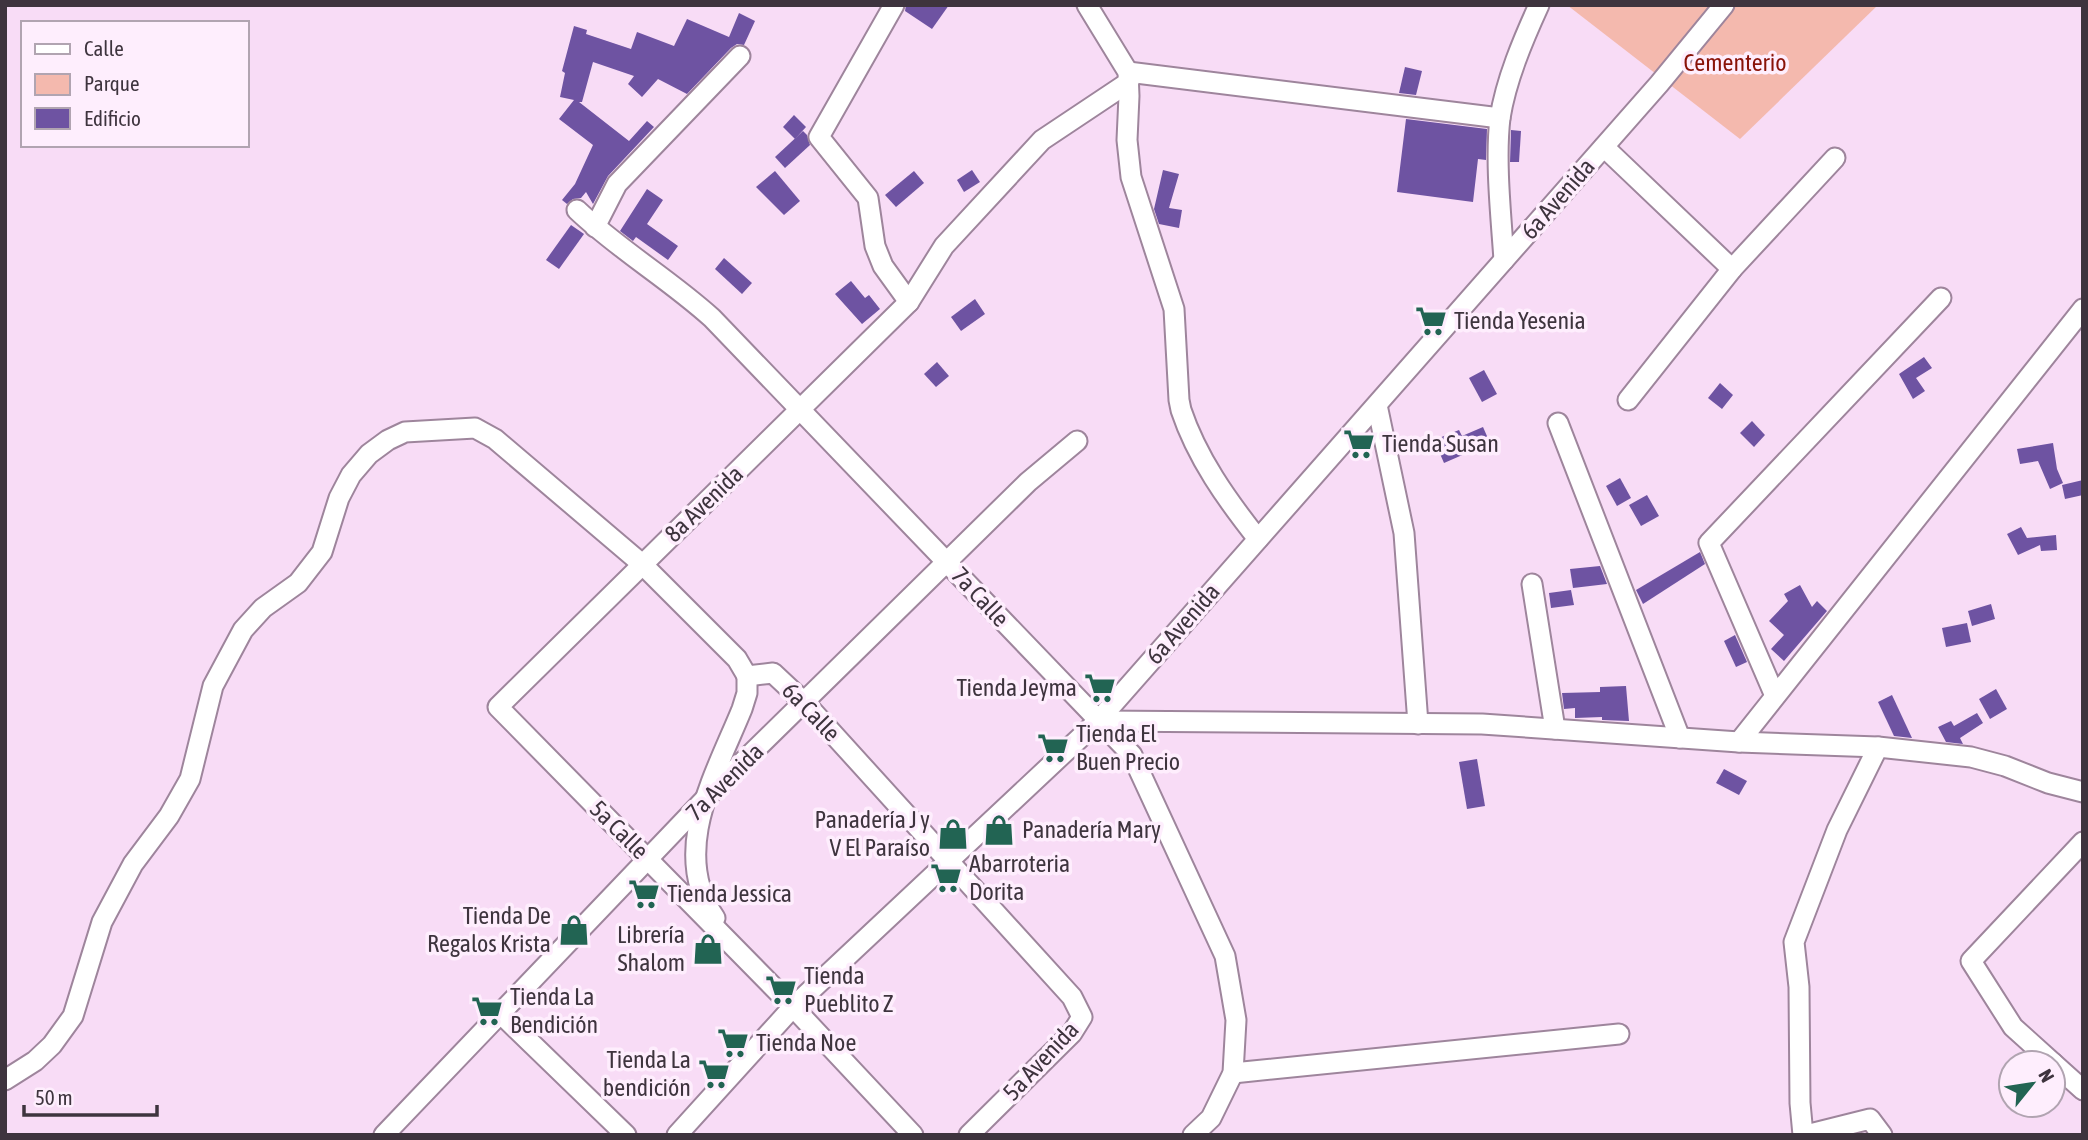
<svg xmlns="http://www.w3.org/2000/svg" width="2088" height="1140" font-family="'Asap Condensed',sans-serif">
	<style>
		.green { fill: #f4b9ae }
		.building { fill: #6e53a2 }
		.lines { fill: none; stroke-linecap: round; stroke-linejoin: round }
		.minor-casing { stroke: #9e859c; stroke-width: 23 }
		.minor { stroke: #fff; stroke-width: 19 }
		.labels { text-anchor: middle; stroke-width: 7; stroke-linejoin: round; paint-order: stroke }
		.park-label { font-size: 24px; fill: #891208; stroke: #feeefd }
		.street-label { font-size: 24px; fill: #3e343e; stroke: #feeefd }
		.poi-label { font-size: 24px; fill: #3e343e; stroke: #feeefd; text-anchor: start }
	</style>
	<rect width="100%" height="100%" fill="#f8dcf6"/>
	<path class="green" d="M1567 5H1878L1740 139Z"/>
	<g class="building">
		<path d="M906 5H949L932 29 905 11Z"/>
		<path d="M739 13 755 21 744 45 737 44 731 48 687 94 658 79 642 97 628 84 634 76 593 62 582 102H579L629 141 647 121 654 127 608 176 593 204 586 192 581 198 573 199 567 204 562 200 575 184 593 145 559 119 574 100 560 97 565 73 562 71 574 26 587 30 586 34 631 49 637 32 674 46 687 19 729 37Z"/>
		<path d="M1405 67 1422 71 1416 95 1399 93Z"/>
		<path d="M794 115 806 127 795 139 783 127Z"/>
		<path d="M1406 119 1487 129 1486 160 1478 159 1473 202 1397 192Z"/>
		<path d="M1511 130 1521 131 1519 162H1510Z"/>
		<path d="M803 131 807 135 810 145 785 168 775 157Z"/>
		<path d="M972 170 980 182 964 192 957 180Z"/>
		<path d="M1163 170 1179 174 1169 208 1182 210 1179 228 1159 224 1154 209Z"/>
		<path d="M775 171 800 201 784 215 756 187Z"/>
		<path d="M914 171 924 183 896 207 885 195Z"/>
		<path d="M647 189 663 200 647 224 678 246 668 260 636 237 633 241 620 231Z"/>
		<path d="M571 225 584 234 559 269 546 260Z"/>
		<path d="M724 258 752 283 742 294 715 269Z"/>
		<path d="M851 281 865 298 869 295 880 309 862 324 835 294Z"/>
		<path d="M975 299 985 314 961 331 951 317Z"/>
		<path d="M1924 357 1932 368 1916 378 1925 391 1913 399 1899 374Z"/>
		<path d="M937 362 949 376 936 387 924 374Z"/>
		<path d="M1484 370 1497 394 1482 402 1469 378Z"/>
		<path d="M1720 383 1733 395 1722 409 1708 398Z"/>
		<path d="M1752 421 1765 435 1754 447 1740 433Z"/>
		<path d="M1483 427 1490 443 1444 463 1434 440 1459 430 1462 436Z"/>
		<path d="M2053 443 2057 469 2063 483 2050 489 2038 461 2020 464 2017 449Z"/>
		<path d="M1620 478 1631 498 1617 506 1606 486Z"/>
		<path d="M2083 480V495L2065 499 2062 485Z"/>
		<path d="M1647 495 1659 516 1641 526 1629 505Z"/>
		<path d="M2021 527 2027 538 2056 535 2057 550 2041 551 2040 545 2018 555 2007 534Z"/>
		<path d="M1700 552 1705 564 1643 604 1636 590Z"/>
		<path d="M1600 566 1607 584 1573 588 1570 569Z"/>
		<path d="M1800 585 1812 607 1817 601 1827 611 1784 661 1771 649 1784 635 1769 621 1788 601 1784 594Z"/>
		<path d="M1571 590 1574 605 1551 608 1549 593Z"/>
		<path d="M1991 604 1995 619 1972 626 1968 611Z"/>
		<path d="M1967 623 1971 642 1946 647 1942 628Z"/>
		<path d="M1735 635 1747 662 1736 667 1724 641Z"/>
		<path d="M1626 686 1629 721 1602 720V717L1575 718V708L1564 709 1562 693 1600 692V687Z"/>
		<path d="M1996 689 2007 709 1990 719 1979 699Z"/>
		<path d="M1892 695 1912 738 1894 736 1878 702Z"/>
		<path d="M1977 713 1983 723 1960 738 1963 744 1946 742 1938 727 1951 721 1954 726Z"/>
		<path d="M1477 759 1485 806 1467 809 1459 762Z"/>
		<path d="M1724 769 1747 781 1739 795 1716 783Z"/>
	</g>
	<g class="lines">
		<defs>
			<g id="minor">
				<path d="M894 5 819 137 868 198 875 246 883 266 909 302"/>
				<path d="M1087 5 1128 72 1129 96 1127 140 1131 177 1174 309 1179 400 1181 410C1197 458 1227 500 1258 539"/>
				<path d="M1128 72 1500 118"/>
				<path d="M1604 147 1732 269 1628 400"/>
				<path d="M577 210C619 250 669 279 712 318L1132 755 1225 956 1236 1020 1233 1073 1211 1118 1193 1135"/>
				<path d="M595 227 617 184 740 56"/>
				<path d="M1504 260C1501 216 1495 161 1500 118 1506 80 1523 40 1539 5"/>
				<path d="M1732 269 1835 158"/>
				<path d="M1377 405 1404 533 1418 724"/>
				<path d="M1558 423 1680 738"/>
				<path d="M1532 584 1555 729"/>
				<path d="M747 676 773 673 805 703 1072 997 1082 1017 1072 1033 969 1135"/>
				<path d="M1775 696 1709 543 1941 298"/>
				<path d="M1098 721 1482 724 1739 742 1878 747 1971 757 2005 766 2048 783 2083 792"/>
				<path d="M1739 742 2083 309"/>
				<path d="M715 918C669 852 716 773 742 709L747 693V676"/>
				<path d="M499 1012 626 1135"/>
				<path d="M2053 1063 2013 1027 1971 961 2083 842"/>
				<path d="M2053 1063 2083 1090"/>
				<path d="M1233 1073 1619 1034"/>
				<path d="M5 1080 35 1061 52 1045 73 1016 102 922 133 864 169 816 190 779 213 686 243 630 263 608 298 583 322 552 339 498 351 475 369 454 388 440 405 432 475 428 495 439 642 564 737 659 747 676"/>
				<path d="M384 1135 706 798 1028 482 1077 441"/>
				<path d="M677 1135 793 1007 1098 721 1659 84 1724 5"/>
				<path d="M913 1135 793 1007 498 707 909 302 944 246 1042 140 1129 82"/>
				<path d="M1803 1135 1800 1103 1799 987 1794 942 1837 830 1878 747"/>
				<path d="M1806 1135 1870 1119 1882 1135"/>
			</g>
		</defs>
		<use href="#minor" class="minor-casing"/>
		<use href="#minor" class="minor"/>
	</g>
	<defs>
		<symbol id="supermarket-bare" viewBox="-9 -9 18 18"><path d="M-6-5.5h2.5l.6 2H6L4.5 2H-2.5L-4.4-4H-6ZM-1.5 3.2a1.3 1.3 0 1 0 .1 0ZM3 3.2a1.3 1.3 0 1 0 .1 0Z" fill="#226453" stroke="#feeefd" stroke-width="2.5" paint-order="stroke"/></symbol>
		<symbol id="shop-bare" viewBox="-9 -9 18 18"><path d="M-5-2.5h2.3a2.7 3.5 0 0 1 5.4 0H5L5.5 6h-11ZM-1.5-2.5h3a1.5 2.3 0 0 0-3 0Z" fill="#226453" stroke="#feeefd" stroke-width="2.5" paint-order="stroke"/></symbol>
	</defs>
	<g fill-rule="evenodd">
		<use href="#supermarket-bare" x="1409" y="299" width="44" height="44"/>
		<use href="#supermarket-bare" x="1337" y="422" width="44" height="44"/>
		<use href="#supermarket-bare" x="1078" y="666" width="44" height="44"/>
		<use href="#supermarket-bare" x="1031" y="726" width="44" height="44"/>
		<use href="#shop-bare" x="977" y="808" width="44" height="44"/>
		<use href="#shop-bare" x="931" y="812" width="44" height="44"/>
		<use href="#supermarket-bare" x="924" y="856" width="44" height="44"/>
		<use href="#supermarket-bare" x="622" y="872" width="44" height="44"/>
		<use href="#shop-bare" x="552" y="908" width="44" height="44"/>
		<use href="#shop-bare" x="686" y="927" width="44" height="44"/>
		<use href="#supermarket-bare" x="759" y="968" width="44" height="44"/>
		<use href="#supermarket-bare" x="465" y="989" width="44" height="44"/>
		<use href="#supermarket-bare" x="711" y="1021" width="44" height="44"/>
		<use href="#supermarket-bare" x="692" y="1052" width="44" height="44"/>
	</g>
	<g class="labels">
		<g class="park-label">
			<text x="1735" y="71">Cementerio</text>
		</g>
		<g class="street-label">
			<text transform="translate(1558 199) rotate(-49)" y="8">6a Avenida</text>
			<text transform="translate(704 504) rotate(-44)" y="8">8a Avenida</text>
			<text transform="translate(980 597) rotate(47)" y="8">7a Calle</text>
			<text transform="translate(1183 624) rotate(-49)" y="8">6a Avenida</text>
			<text transform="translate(811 712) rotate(46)" y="8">6a Calle</text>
			<text transform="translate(725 782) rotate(-45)" y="8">7a Avenida</text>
			<text transform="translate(619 830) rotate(45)" y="8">5a Calle</text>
			<text transform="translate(1041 1061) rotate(-47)" y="8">5a Avenida</text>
		</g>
		<g class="poi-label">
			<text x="1454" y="329">Tienda Yesenia</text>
			<text x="1382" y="452">Tienda Susan</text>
			<text x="1077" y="696" text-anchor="end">Tienda Jeyma</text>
			<text x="1076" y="742">Tienda El<tspan x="1076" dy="28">Buen Precio</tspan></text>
			<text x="930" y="828" text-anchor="end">Panadería J y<tspan x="930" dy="28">V El Paraíso</tspan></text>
			<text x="1022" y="838">Panadería Mary</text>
			<text x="969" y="872">Abarroteria<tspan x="969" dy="28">Dorita</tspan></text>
			<text x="667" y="902">Tienda Jessica</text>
			<text x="551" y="924" text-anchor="end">Tienda De<tspan x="551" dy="28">Regalos Krista</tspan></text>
			<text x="685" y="943" text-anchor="end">Librería<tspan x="685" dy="28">Shalom</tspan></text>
			<text x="804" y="984">Tienda<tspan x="804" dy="28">Pueblito Z</tspan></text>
			<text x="510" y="1005">Tienda La<tspan x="510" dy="28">Bendición</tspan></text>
			<text x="756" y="1051">Tienda Noe</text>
			<text x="691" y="1068" text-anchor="end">Tienda La<tspan x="691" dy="28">bendición</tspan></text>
		</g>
	</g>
	<rect width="2088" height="1140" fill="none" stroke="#3e343e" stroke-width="14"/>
	<rect x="21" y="21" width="228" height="126" fill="#feeefd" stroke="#b1a4b1" stroke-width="2"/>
	<rect x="35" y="44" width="35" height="10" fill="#ffffff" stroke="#b1a4b1" stroke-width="2"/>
	<text x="84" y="56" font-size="21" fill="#3e343e">Calle</text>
	<rect x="35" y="74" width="35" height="21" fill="#f4b9ae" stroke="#b1a4b1" stroke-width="2"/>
	<text x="84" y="91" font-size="21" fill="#3e343e">Parque</text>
	<rect x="35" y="108" width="35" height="21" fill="#6e53a2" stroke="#b1a4b1" stroke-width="2"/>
	<text x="84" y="126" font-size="21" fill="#3e343e">Edificio</text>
	<g transform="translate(2032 1084) rotate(60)"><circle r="33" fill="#feeefd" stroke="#b1a4b1" stroke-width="2"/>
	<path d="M0-5L12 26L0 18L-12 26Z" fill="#226453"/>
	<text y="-10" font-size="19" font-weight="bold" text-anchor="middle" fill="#3e343e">N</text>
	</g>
	<path d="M24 1105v10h133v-10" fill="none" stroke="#3e343e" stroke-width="3.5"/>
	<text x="35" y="1105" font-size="21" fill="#3e343e" stroke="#feeefd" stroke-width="5" paint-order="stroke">50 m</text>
</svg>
